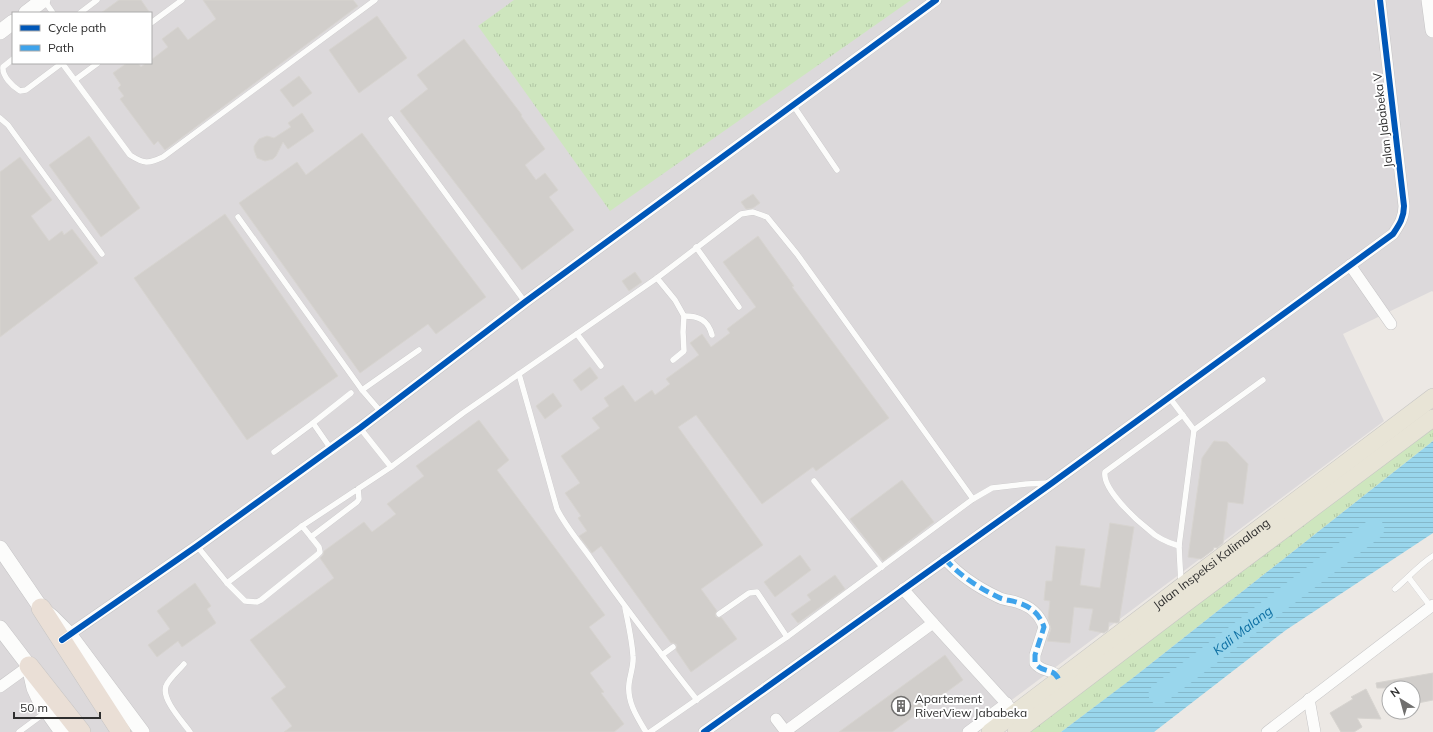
<svg xmlns="http://www.w3.org/2000/svg" width="1433" height="732" font-family="Mulish,sans-serif">
	<style>
		.industrial { fill: #dcd9db; fill-rule: evenodd }
		.grass { fill: url(#grass-tufts) }
		.water { fill: url(#water-rules) }
		.lines { fill: none; stroke-linecap: round; stroke-linejoin: round }
		.river { stroke: #99d6ec; stroke-width: 21 }
		.building { fill: #d1cecb; stroke: #d7d4d0 }
		.lane-casing { stroke: #c5c4c5; stroke-width: 6 }
		.street-casing { stroke: #c5c4c5; stroke-width: 12 }
		.secondary-casing { stroke: #c5c4c5; stroke-width: 16 }
		.primary-casing { stroke: #c6c5c4; stroke-width: 18 }
		.highway-casing { stroke: #c6c5c4; stroke-width: 20 }
		.lane { stroke: #fcfcfb; stroke-width: 5.5 }
		.street { stroke: #fcfcfb; stroke-width: 11 }
		.secondary { stroke: #fcfcfb; stroke-width: 15 }
		.primary { stroke: #e8e4d6; stroke-width: 17 }
		.highway { stroke: #eadfd6; stroke-width: 19 }
		.quiet { stroke: #3ea3eb; stroke-width: 5; stroke-dasharray: 10 5; stroke-linecap: butt }
		.cycleway-casing { stroke: #fff; stroke-width: 8 }
		.cycleway { stroke: #0057b8; stroke-width: 6 }
		.labels { text-anchor: middle; stroke-width: 4; stroke-linejoin: round; paint-order: stroke }
		.street-label { font-size: 12px; fill: #2e2e2e; stroke: #fff }
		.poi-label { font-size: 12px; fill: #2e2e2e; stroke: #fff; text-anchor: start }
		.water-label { font-size: 13px; font-style: italic; fill: #0d6fa3; stroke: #fff }
	</style>
	<defs>
		<pattern id="grass-tufts" width="24" height="20" patternUnits="userSpaceOnUse"><rect width="24" height="20" fill="#cee6be"/><path d="M3 7l-1-3M5 7V3M7 7l1-3M15 17l-1-3M17 17v-4M19 17l1-3" fill="none" stroke="#b1c6a4"/></pattern>
		<pattern id="water-rules" width="6" height="5" patternUnits="userSpaceOnUse"><rect width="6" height="5" fill="#99d6ec"/><path d="M0 2.5h6" fill="none" stroke="#84b8cb"/></pattern>
	</defs>
	<rect width="100%" height="100%" fill="#ece8e4"/>
	<path class="industrial" d="M0 0H1433V292L1432 291 1343 334 1384 421 969 732H0ZM13 13H151V63H13Z"/>
	<g class="grass">
		<path d="M514 0H911L610 211 478 26Z"/>
		<path d="M1433 418V441L1129 681 1061 732H1017Z"/>
	</g>
	<path class="water" d="M1433 441V533L1286 630 1154 732H1061L1134 677Z"/>
	<g class="lines">
		<path class="river" id="s1" d="M1159 694 1374 529"/>
	</g>
	<g class="building">
		<path d="M119 0H141L150 13H101Z"/>
		<path d="M203 0H353L358 6 165 150 158 141 154 145 120 99 124 96 118 88 121 85 113 73 127 63H138L141 67 146 63H151V60L168 47 162 39 178 27 188 40 216 19Z"/>
		<path d="M377 16 407 58 359 93 329 50Z"/>
		<path d="M464 39 522 115 521 116 545 149 525 165 536 180 545 173 558 190 549 197 574 230 522 270 400 111 428 89 417 75Z"/>
		<path d="M299 76 312 93 293 107 280 90Z"/>
		<path d="M302 113 314 131 288 149 283 142 276 156 273 159 265 161 257 158 254 150V146L259 139 267 136 274 138 291 127 288 123Z"/>
		<path d="M362 133 486 297 436 334 428 324 360 373 239 203 297 162 306 175Z"/>
		<path d="M89 136 140 208 101 237 49 165Z"/>
		<path d="M20 157 52 200 31 216 49 241 62 231 64 235 72 229 98 263 0 337V172Z"/>
		<path d="M753 194 760 203 753 208 746 209 741 202Z"/>
		<path d="M225 214 338 376 247 440 134 278Z"/>
		<path d="M758 236 794 286 792 287 889 418 816 471 813 467 762 504 696 415 678 427 763 545 701 589 717 611 715 614 716 617 719 618 721 617 737 639 691 672 676 650 677 645 674 643H671L601 546 592 553 579 536 587 531 578 518 581 516 565 493 580 483 561 456 600 428 592 418 609 406 604 398 623 385 635 402 652 390 655 395 670 384 666 379 699 355 690 343 702 334 711 347 730 333 727 329 756 307 723 262Z"/>
		<path d="M635 272 642 282 629 291 622 281Z"/>
		<path d="M590 367 598 378 581 391 573 380Z"/>
		<path d="M553 393 562 406 545 419 536 406Z"/>
		<path d="M479 420 509 460 497 470 605 615 589 627 611 657 590 673 604 692 601 693 624 724 614 732H284L292 726 271 698 286 687 250 640 334 578 320 558 323 555 324 551 364 522 372 532 396 514 387 504 424 476 416 466Z"/>
		<path d="M1214 441 1227 442 1248 464 1243 504 1228 502 1223 543 1217 548 1214 547 1213 550 1201 559 1188 557 1202 458Z"/>
		<path d="M902 480 934 522 883 561 850 519Z"/>
		<path d="M1110 523 1134 527 1119 622 1117 623 1109 622 1108 630 1104 633 1089 630 1093 609 1074 607 1070 643 1047 641 1051 629 1048 618 1050 601 1044 600 1046 581H1052L1056 546 1085 549 1080 585 1100 588Z"/>
		<path d="M800 555 811 570 775 597 764 582Z"/>
		<path d="M835 575 845 589 798 623 791 614 811 600 807 595Z"/>
		<path d="M195 583 211 606 207 609 216 623 182 647 178 641 157 657 148 645 170 629 157 611Z"/>
		<path d="M945 655 963 680 892 732H839Z"/>
		<path d="M1433 673V700L1413 704V688H1377L1376 683Z"/>
		<path d="M1366 689 1381 719 1357 718 1362 727 1354 732H1341L1330 713 1353 699 1351 697Z"/>
	</g>
	<g class="lines">
		<defs>
			<g id="lane">
				<path d="M44 0 53 13"/>
				<path d="M80 13 97 0"/>
				<path d="M151 23 182 0"/>
				<path d="M13 59 3 67C2 76 12 86 20 91L26 90 62 63"/>
				<path d="M62 63 130 155C144 164 148 164 163 157L375 0"/>
				<path d="M75 80 98 63"/>
				<path d="M793 105 837 170"/>
				<path d="M0 118 8 125 13 132 102 254"/>
				<path d="M391 119 525 302"/>
				<path d="M238 217 362 390 381 412"/>
				<path d="M696 247 739 307"/>
				<path d="M657 278 675 300 684 316 683 332 684 351 673 360"/>
				<path d="M684 316C699 316 708 320 712 335"/>
				<path d="M577 334 601 366"/>
				<path d="M519 374 557 509C566 527 580 543 592 560 625 608 661 654 697 700"/>
				<path d="M362 390 419 350"/>
				<path d="M1169 397 1194 430 1179 546 1181 584"/>
				<path d="M313 423 331 449"/>
				<path d="M360 428 391 467 463 413 657 278 741 214 753 212 767 217 797 254 973 499"/>
				<path d="M1194 430 1263 380"/>
				<path d="M274 452 313 423 351 393"/>
				<path d="M814 481 882 567"/>
				<path d="M358 489 359 499 357 502 311 537 319 547 320 552 317 555 261 600 257 602 245 601 227 583 302 526 391 467"/>
				<path d="M302 526 311 537"/>
				<path d="M197 546 227 583"/>
				<path d="M1179 546C1169 543 1157 538 1149 530 1136 520 1102 489 1105 472L1183 415"/>
				<path d="M1409 578 1431 607"/>
				<path d="M1395 589C1408 578 1419 565 1433 556"/>
				<path d="M625 608C628 623 632 640 633 656 634 666 630 674 629 684 627 702 637 717 646 732"/>
				<path d="M719 614 749 593 757 592 787 637"/>
				<path d="M662 655 673 647"/>
				<path d="M184 664C179 670 168 680 166 686 161 699 183 722 190 732"/>
				<path d="M19 732 46 712"/>
				<path d="M650 732 787 637 973 499 992 488 1026 484 1049 483"/>
			</g>
			<g id="street">
				<path d="M1350 265 1391 324"/>
				<path d="M945 559C959 575 979 588 998 597 1003 600 1010 600 1016 602 1030 606 1039 613 1044 627L1035 655V663C1043 674 1054 667 1059 680"/>
				<path d="M903 589 933 623"/>
				<path d="M64 638 197 546 360 428 525 302 936 0"/>
				<path d="M0 687 29 666"/>
				<path d="M1309 699 1315 732"/>
				<path d="M776 719 786 732"/>
				<path d="M786 731 933 623 1015 713"/>
				<path d="M704 732 1052 483 1393 234C1399 225 1404 218 1404 206L1380 0"/>
				<path d="M968 732 1007 703"/>
				<path d="M1267 732 1433 605"/>
			</g>
			<g id="secondary">
				<path d="M1429 0 1433 30"/>
				<path d="M26 13 43 0"/>
				<path d="M0 32 13 22"/>
				<path d="M0 548 41 608 52 617 69 634 142 732"/>
				<path d="M0 628 29 666 34 688 40 701 62 732"/>
			</g>
			<g id="primary">
				<path id="s2" d="M990 732 1181 587 1433 397"/>
				<path d="M1016 732 1191 599 1433 418"/>
			</g>
			<g id="highway">
				<path d="M41 608 121 732"/>
				<path d="M29 666 81 732"/>
			</g>
		</defs>
		<use href="#lane" class="lane-casing"/>
		<use href="#street" class="street-casing"/>
		<use href="#secondary" class="secondary-casing"/>
		<use href="#primary" class="primary-casing"/>
		<use href="#highway" class="highway-casing"/>
		<use href="#lane" class="lane"/>
		<use href="#street" class="street"/>
		<use href="#secondary" class="secondary"/>
		<use href="#primary" class="primary"/>
		<use href="#highway" class="highway"/>
		<path class="quiet" d="M945 559C959 575 979 588 998 597 1003 600 1010 600 1016 602 1030 606 1039 613 1044 627L1035 655V663C1043 674 1054 667 1059 680"/>
		<defs>
			<g id="cycleway">
				<path d="M62 640 197 546 360 428 525 302 936 0"/>
				<path d="M704 732 1052 483 1393 234C1399 225 1404 218 1404 206L1380 0"/>
			</g>
		</defs>
		<use href="#cycleway" class="cycleway-casing"/>
		<use href="#cycleway" class="cycleway"/>
	</g>
	<defs>
		<symbol id="building-ring" viewBox="-11 -11 22 22"><circle r="9.5" fill="#fff" stroke="#706f6e" stroke-width="1.5"/><path d="M-4-6H4V6H1V3H-1V6H-4ZM-2.5-4.3h1.7v1.8h-1.7ZM.8-4.3h1.7v1.8H.8ZM-2.5-1h1.7V.8h-1.7ZM.8-1h1.7V.8H.8Z" fill="#706f6e"/></symbol>
	</defs>
	<g fill-rule="evenodd">
		<use href="#building-ring" x="890" y="695" width="22" height="22"/>
	</g>
	<g class="labels">
		<g class="street-label">
			<text transform="translate(1383 120) rotate(-97)" y="4">Jalan Jababeka V</text>
			<text dy="4" stroke="none"><textPath href="#s2" startOffset="278">Jalan Inspeksi Kalimalang</textPath></text>
		</g>
		<g class="poi-label">
			<text x="915" y="703">Apartement<tspan x="915" dy="14">RiverView Jababeka</tspan></text>
		</g>
		<g class="water-label">
			<text dy="5" stroke="none"><textPath href="#s1" startOffset="105">Kali Malang</textPath></text>
		</g>
	</g>
	<rect x="12" y="12" width="140" height="52" fill="#ffffff" stroke="#ababab"/>
	<rect x="20" y="25" width="20" height="6" fill="#0057b8" stroke="#ababab"/>
	<text x="48" y="32" font-size="12" fill="#2e2e2e">Cycle path</text>
	<rect x="20" y="45" width="20" height="6" fill="#3ea3eb" stroke="#ababab"/>
	<text x="48" y="52" font-size="12" fill="#2e2e2e">Path</text>
	<g transform="translate(1401 700) rotate(323)"><circle r="19" fill="#ffffff" stroke="#ababab"/>
	<path d="M0-3L7 15L0 10L-7 15Z" fill="#706f6e"/>
	<text y="-6" font-size="11" font-weight="bold" text-anchor="middle" fill="#2e2e2e">N</text>
	</g>
	<path d="M14 712v6h86v-6" fill="none" stroke="#2e2e2e" stroke-width="2"/>
	<text x="20" y="712" font-size="12" fill="#2e2e2e" stroke="#ffffff" stroke-width="3" paint-order="stroke">50 m</text>
</svg>
